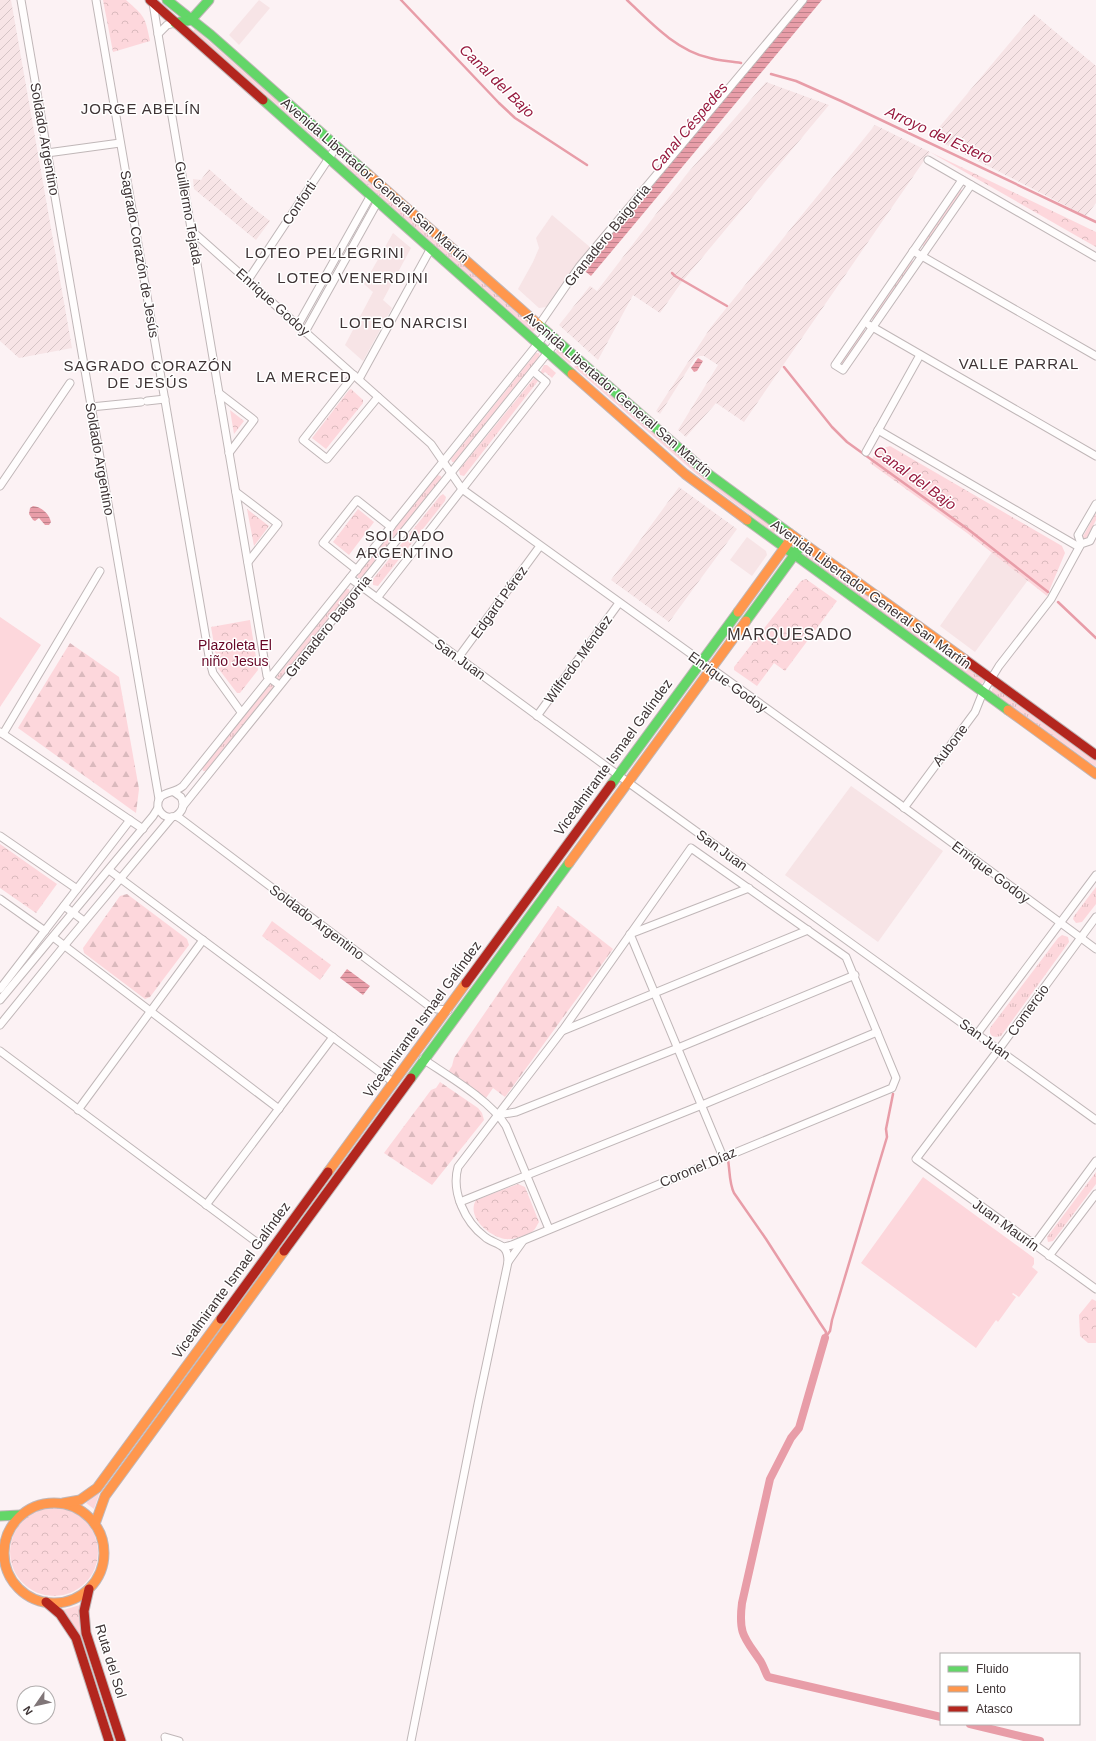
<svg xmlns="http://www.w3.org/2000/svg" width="1096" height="1741" font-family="Helvetica,sans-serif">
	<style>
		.built { fill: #f7e4e6 }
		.industrial { fill: url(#industrial-furrows) }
		.grass { fill: url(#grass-tufts) }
		.forest { fill: url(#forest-firs) }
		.park { fill: url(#park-crowns) }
		.pitch { fill: #fdd7dc }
		.water { fill: url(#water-rules) }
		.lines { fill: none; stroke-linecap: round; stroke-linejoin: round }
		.stream { stroke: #e89da8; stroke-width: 2.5 }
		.canal { stroke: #e89da8; stroke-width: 8 }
		.street-casing { stroke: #c0b7b8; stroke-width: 9 }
		.fast-casing { stroke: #c0b7b8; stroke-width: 11 }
		.slow-casing { stroke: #c0b7b8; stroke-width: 11 }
		.jam-casing { stroke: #c0b7b8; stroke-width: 11 }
		.street { stroke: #fffdfd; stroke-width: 7 }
		.fast { stroke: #63d668; stroke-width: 9 }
		.slow { stroke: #ff974d; stroke-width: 9 }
		.jam { stroke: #b3261e; stroke-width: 9 }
		.labels { text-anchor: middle; stroke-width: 3; stroke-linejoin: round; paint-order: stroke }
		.street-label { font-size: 14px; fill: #3e3435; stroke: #fff }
		.park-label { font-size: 14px; fill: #670626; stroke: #fff }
		.water-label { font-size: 15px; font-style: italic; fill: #971a3e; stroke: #fff }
		.neighbourhood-label { font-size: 15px; letter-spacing: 1px; fill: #3e3435; stroke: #fff }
		.quarter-label { font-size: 16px; letter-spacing: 1px; fill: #3e3435; stroke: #fff }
	</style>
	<defs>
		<pattern id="industrial-furrows" width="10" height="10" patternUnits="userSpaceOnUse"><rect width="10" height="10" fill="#f7e4e6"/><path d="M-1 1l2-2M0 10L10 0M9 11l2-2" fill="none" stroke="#d5c4c6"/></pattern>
		<pattern id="grass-tufts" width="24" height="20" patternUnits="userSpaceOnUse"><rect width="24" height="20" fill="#fdd7dc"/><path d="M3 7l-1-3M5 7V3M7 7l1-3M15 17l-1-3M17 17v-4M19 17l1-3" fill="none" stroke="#dab9bd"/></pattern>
		<pattern id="forest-firs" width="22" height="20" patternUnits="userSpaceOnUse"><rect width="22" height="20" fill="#fdd7dc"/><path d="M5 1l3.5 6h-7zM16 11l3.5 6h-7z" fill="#dab9bd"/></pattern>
		<pattern id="park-crowns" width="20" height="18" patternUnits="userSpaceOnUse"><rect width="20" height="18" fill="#fdd7dc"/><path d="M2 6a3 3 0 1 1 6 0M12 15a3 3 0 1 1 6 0" fill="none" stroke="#dab9bd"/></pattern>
		<pattern id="water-rules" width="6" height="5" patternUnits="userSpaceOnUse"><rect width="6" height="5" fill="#e89da8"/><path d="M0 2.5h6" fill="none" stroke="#bd818a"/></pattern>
	</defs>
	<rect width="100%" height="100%" fill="#fcf2f4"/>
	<g class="built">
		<path d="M259 0 270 8 239 45 229 35Z"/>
		<path d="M552 215 591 248 546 307 539 308 518 289 533 262 539 248 536 238Z"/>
		<path d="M393 233 411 248 383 300 392 308 363 361 345 345 373 292 364 284Z"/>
		<path d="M747 537 766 551 767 555 752 576 730 560Z"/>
		<path d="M992 552 1028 580 975 652 940 626Z"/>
		<path d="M851 786 943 851 878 942 785 875Z"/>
	</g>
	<g class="industrial">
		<path d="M0 0H11L72 348 19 358 0 341Z"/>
		<path d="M1034 14 1096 66V203L1086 216 931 137Z"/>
		<path d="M766 82 829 105 681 283 660 313 633 295 598 360 559 325 590 286 597 291 686 175Z"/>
		<path d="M875 125 930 152 744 422 716 403 686 437 678 430 718 365 704 356H700L695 358 660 414 656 411 711 327Z"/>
		<path d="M209 169 247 203 270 221 256 240 194 189 193 179 201 180Z"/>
		<path d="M679 487 737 529 669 622 611 580Z"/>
	</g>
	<g class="grass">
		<path d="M195 29 324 142 322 144 193 31Z"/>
		<path d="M348 164 536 329 533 332 346 166Z"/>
		<path d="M960 189 963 191 925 246H923L922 244Z"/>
		<path d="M911 260 914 262 874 320 873 319 871 318Z"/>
		<path d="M863 330 866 331 844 364 842 363 841 362Z"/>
		<path d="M557 348 573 360 570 364 556 352Z"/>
		<path d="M536 353H539L540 357 455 462H452L451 459Z"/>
		<path d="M577 364 777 529 774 533 701 478 574 367Z"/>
		<path d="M544 365H547L556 373 552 378 545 372 543 374 540 373Z"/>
		<path d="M535 377 538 381 464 476 460 475 459 470Z"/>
		<path d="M437 475 441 476 442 479 362 578H358L357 575Z"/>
		<path d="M443 494 446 497 445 501 378 586 373 585V579L440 496Z"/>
		<path d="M1096 513V520L1086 540H1084L1082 538Z"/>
		<path d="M808 552 931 642 930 643 927 645 806 557 805 554Z"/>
		<path d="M346 589H349L350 593 280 680 275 679Z"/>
		<path d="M957 660 985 681 981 684 955 665 954 662Z"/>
		<path d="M272 682 274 687 206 771H203L202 767Z"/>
		<path d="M994 687 1096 760V767L992 692V689Z"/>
		<path d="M1096 887V904L1082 922 1076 923 1073 919 1074 916Z"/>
		<path d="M1062 935 1068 937 1069 942 1001 1036 996 1037 992 1036 990 1033V1028L1058 938Z"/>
		<path d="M1096 1172V1184L1053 1241 1048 1242 1047 1237Z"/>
		<path d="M101 1489 94 1509 86 1503Z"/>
	</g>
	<g class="forest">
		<path d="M70 643 119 677 139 789 136 813 18 728Z"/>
		<path d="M127 894 187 939 189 945 150 997 145 999 84 953 83 948 120 896Z"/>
		<path d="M558 906 613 949 505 1097 493 1088 486 1098 448 1072 452 1066 454 1058Z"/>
		<path d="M440 1082 478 1108 482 1113 484 1120 432 1185 384 1153 431 1090 436 1088Z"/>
	</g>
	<g class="park">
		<path d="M103 0H126C145 17 145 16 150 41L113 52Z"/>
		<path d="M930 152 1096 232V247Z"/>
		<path d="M351 389 363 400V403L326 449 312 438 349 390Z"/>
		<path d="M230 410 244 421 234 434Z"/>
		<path d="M890 446 1062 546 1065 553 1047 596 967 533 870 463 877 450Z"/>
		<path d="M247 509 269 526 254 546Z"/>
		<path d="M358 509 374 522 349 555 333 542Z"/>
		<path d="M806 579 837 601 785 671 774 663 757 686 734 670V667L801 581Z"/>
		<path d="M250 620 258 670 240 693H237L218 668 211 627Z"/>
		<path d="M0 844 57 884 36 913 0 888Z"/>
		<path d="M272 921 331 965 320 980 262 936Z"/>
		<path d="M518 1184 525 1187 539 1222C537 1225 535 1230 532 1232 525 1236 513 1240 505 1239 489 1236 466 1217 476 1200Z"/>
		<path d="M1092 1299 1096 1301V1343H1088L1080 1336 1079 1315Z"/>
		<circle cx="54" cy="1552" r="44"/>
		<path d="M80 1605 87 1648 63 1610Z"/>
	</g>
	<g class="pitch">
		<path d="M0 617 41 645 0 707Z"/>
		<path d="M923 1177 1034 1258V1264L1032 1267 1038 1272 1019 1297 1013 1293 1012 1294 1016 1297 998 1322 996 1320 976 1348 861 1263Z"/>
	</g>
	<g class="water">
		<path d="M807 0H822L591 276 581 268Z"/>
		<path d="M698 358 703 361 697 371 694 372 691 368Z"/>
		<path d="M33 506C41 507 49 513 51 522L49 525H45L39 518 35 521 33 520 29 514 30 508Z"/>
		<path d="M347 969 370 986 363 995 340 978Z"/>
	</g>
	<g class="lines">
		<g class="stream">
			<path d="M401 0 499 103 515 118 587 165"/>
			<path d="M627 0C651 23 677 51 710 58 720 61 731 61 741 63"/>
			<path d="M771 74 796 81 841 101 1096 222"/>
			<path d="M672 273 675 276 727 306"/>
			<path d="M784 367 832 427 847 442 969 530 1048 592"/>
			<path d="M1058 602 1096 638"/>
			<path d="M728 1160C730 1171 729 1183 734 1193L766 1239 820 1323 826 1332 825 1338"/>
			<path d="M825 1338 830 1331 832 1320 887 1137 886 1129 893 1094"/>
		</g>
		<g class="canal">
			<path d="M825 1338 799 1428 791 1438 770 1479 742 1603C738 1635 745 1638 761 1662 764 1667 765 1672 768 1677L941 1717"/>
			<path d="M970 1724 1040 1741"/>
		</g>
		<defs>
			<g id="street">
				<path d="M21 0 159 799"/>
				<path d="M96 0 210 662 213 673 241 712"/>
				<path d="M153 3 158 34"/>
				<path d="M175 23 167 25 158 34 267 676 279 685"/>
				<path d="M47 153 120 143"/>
				<path d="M928 160 1096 257"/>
				<path d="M962 180 835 365 843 370 971 185"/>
				<path d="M191 230 431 444 462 489 894 800 1096 949"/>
				<path d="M913 251 1096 356"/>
				<path d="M248 280 337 146"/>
				<path d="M298 325 371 195"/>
				<path d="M539 325 579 267 803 0"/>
				<path d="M869 325 1096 456"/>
				<path d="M305 332 378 201"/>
				<path d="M354 375 303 440 327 459 378 397"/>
				<path d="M359 379 431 248"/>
				<path d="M219 393 254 420 229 453"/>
				<path d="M147 401 165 399"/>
				<path d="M91 407 141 402"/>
				<path d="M878 430 1079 547"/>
				<path d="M866 452 920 355"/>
				<path d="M0 486 70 383"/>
				<path d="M236 492 278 524 248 562"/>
				<path d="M1081 544 1078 535 1096 504"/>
				<path d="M357 570 323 543 357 500 391 527"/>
				<path d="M350 578 618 775 1096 1120"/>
				<path d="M377 598 546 382 533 371"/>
				<path d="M458 658 540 546"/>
				<path d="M537 716 619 603"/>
				<path d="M0 732 143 829"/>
				<path d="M3 734 100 571"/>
				<path d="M174 792 181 797C185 805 183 811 176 816 167 819 162 816 158 808 156 790 173 795 183 786L547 332"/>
				<path d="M183 806 557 341"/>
				<path d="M904 808 975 712 983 692 999 666 1051 599 1081 544 1090 541 1096 529"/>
				<path d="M176 816 181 819 429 1006 437 1009 448 1010"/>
				<path d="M0 836 77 889"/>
				<path d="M109 870 393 1082"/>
				<path d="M0 899 45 931"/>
				<path d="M64 906 84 921"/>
				<path d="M1096 917 999 1049 916 1159 1096 1289"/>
				<path d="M53 937 279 1109"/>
				<path d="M0 989 130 820"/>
				<path d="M0 1000 153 816 158 808"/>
				<path d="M0 1025 64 946 172 817"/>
				<path d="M562 1031 808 930"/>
				<path d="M977 1034 1096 875"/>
				<path d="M0 1051 255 1241"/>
				<path d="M423 1059C448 1076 490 1100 506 1126L549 1229"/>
				<path d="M78 1110 203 940"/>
				<path d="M498 1115 516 1112 678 1048 855 975"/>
				<path d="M723 1157 630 934 749 888"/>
				<path d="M460 1202 702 1105 877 1032"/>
				<path d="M206 1205 333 1037"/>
				<path d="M1034 1245 1096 1161"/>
				<path d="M1049 1256 1096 1194"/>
				<path d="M508 1262 523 1241"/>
				<path d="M166 1741 165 1737 179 1741"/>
				<path d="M411 1741 478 1404 508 1262C508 1257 508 1252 504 1248 499 1243 491 1242 485 1237 465 1222 451 1192 458 1167L562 1031 691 848 846 957 896 1078 892 1088 512 1245 504 1247"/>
			</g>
			<g id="fast">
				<path d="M167 0 211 35 368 174"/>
				<path d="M175 23 191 20 209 0"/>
				<path d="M263 100 572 374"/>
				<path d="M539 325 707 473 789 533"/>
				<path d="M747 520 1008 710"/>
				<path d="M746 621 803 543"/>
				<path d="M611 785 738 612"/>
				<path d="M411 1078 569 863"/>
				<path d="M0 1516 20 1515"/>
			</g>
			<g id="slow">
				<path d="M368 174 539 325"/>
				<path d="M572 374 685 474 747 520"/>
				<path d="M789 533 964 659"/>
				<path d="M738 612 793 536"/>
				<path d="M1008 710 1096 774"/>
				<path d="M569 863 746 621"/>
				<path d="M328 1172 466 983"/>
				<circle cx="54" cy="1553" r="50"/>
				<path d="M63 1503 80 1500 97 1488 221 1319"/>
				<path d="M95 1524 105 1496 284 1251"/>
			</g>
			<g id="jam">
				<path d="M150 0 263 100"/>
				<path d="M964 659 1096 755"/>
				<path d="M466 983 611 785"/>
				<path d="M284 1251 411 1078"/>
				<path d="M221 1319 328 1172"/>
				<path d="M89 1589 84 1611 86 1633 121 1741"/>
				<path d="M46 1602 60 1614 76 1638 109 1741"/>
			</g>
		</defs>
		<use href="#street" class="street-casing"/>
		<use href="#fast" class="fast-casing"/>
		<use href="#slow" class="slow-casing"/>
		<use href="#jam" class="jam-casing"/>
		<use href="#street" class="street"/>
		<use href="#fast" class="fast"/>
		<use href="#slow" class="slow"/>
		<use href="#jam" class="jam"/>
	</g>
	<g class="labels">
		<g class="street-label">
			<text transform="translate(45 139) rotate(80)" y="5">Soldado Argentino</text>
			<text transform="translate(375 180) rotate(41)" y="5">Avenida Libertador General San Martín</text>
			<text transform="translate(299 203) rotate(-56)" y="5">Conforti</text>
			<text transform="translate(189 213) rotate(80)" y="5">Guillermo Tejada</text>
			<text transform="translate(607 235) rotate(-51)" y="5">Granadero Baigorria</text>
			<text transform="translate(140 254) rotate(80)" y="5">Sagrado Corazón de Jesús</text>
			<text transform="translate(273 302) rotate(42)" y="5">Enrique Godoy</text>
			<text transform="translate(618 394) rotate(41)" y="5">Avenida Libertador General San Martín</text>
			<text transform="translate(100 459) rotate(80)" y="5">Soldado Argentino</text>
			<text transform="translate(871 594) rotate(36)" y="5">Avenida Libertador General San Martín</text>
			<text transform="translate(499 602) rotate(-54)" y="5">Edgard Pérez</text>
			<text transform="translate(328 626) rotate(-51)" y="5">Granadero Baigorria</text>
			<text transform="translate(460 659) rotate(36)" y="5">San Juan</text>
			<text transform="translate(578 659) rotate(-54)" y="5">Wilfredo Méndez</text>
			<text transform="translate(728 682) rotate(36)" y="5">Enrique Godoy</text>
			<text transform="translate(950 745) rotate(-53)" y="5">Aubone</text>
			<text transform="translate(613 757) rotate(-54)" y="5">Vicealmirante Ismael Galíndez</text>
			<text transform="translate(722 850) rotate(36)" y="5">San Juan</text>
			<text transform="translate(991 872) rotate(37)" y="5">Enrique Godoy</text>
			<text transform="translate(317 922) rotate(37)" y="5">Soldado Argentino</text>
			<text transform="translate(1028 1010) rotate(-54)" y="5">Comercio</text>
			<text transform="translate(422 1019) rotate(-54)" y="5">Vicealmirante Ismael Galíndez</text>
			<text transform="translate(985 1039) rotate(36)" y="5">San Juan</text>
			<text transform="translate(698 1167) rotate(-23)" y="5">Coronel Díaz</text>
			<text transform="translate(1006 1225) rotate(36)" y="5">Juan Maurín</text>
			<text transform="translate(231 1280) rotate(-54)" y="5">Vicealmirante Ismael Galíndez</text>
			<text transform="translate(111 1661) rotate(73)" y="5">Ruta del Sol</text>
		</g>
		<g class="park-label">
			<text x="235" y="650">Plazoleta El<tspan x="235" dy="16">niño Jesus</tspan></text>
		</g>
		<g class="water-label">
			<text transform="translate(497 81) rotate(44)" y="5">Canal del Bajo</text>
			<text transform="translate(689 127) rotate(-50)" y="5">Canal Céspedes</text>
			<text transform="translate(939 135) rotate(25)" y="5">Arroyo del Estero</text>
			<text transform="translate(915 478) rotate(36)" y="5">Canal del Bajo</text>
		</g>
		<g class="neighbourhood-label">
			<text x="141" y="114">JORGE ABELÍN</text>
			<text x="325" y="258">LOTEO PELLEGRINI</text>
			<text x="353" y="283">LOTEO VENERDINI</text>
			<text x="404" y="328">LOTEO NARCISI</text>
			<text x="1019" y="369">VALLE PARRAL</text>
			<text x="148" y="371">SAGRADO CORAZÓN<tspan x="148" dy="17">DE JESÚS</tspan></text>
			<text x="304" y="382">LA MERCED</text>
			<text x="405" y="541">SOLDADO<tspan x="405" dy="17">ARGENTINO</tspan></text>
		</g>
		<g class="quarter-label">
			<text x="790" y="640">MARQUESADO</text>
		</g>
	</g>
	<rect x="940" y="1653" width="140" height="72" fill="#ffffff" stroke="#b2aeae"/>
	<rect x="948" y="1666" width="20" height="6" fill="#63d668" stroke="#b2aeae"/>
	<text x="976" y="1673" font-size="12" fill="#3e3435">Fluido</text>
	<rect x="948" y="1686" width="20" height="6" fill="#ff974d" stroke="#b2aeae"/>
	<text x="976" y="1693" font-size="12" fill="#3e3435">Lento</text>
	<rect x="948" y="1706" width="20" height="6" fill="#b3261e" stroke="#b2aeae"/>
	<text x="976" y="1713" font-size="12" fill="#3e3435">Atasco</text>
	<g transform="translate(36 1705) rotate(236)"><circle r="19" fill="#ffffff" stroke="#b2aeae"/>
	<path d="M0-3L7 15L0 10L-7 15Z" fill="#807678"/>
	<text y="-6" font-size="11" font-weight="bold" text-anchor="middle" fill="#3e3435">N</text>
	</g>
</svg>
